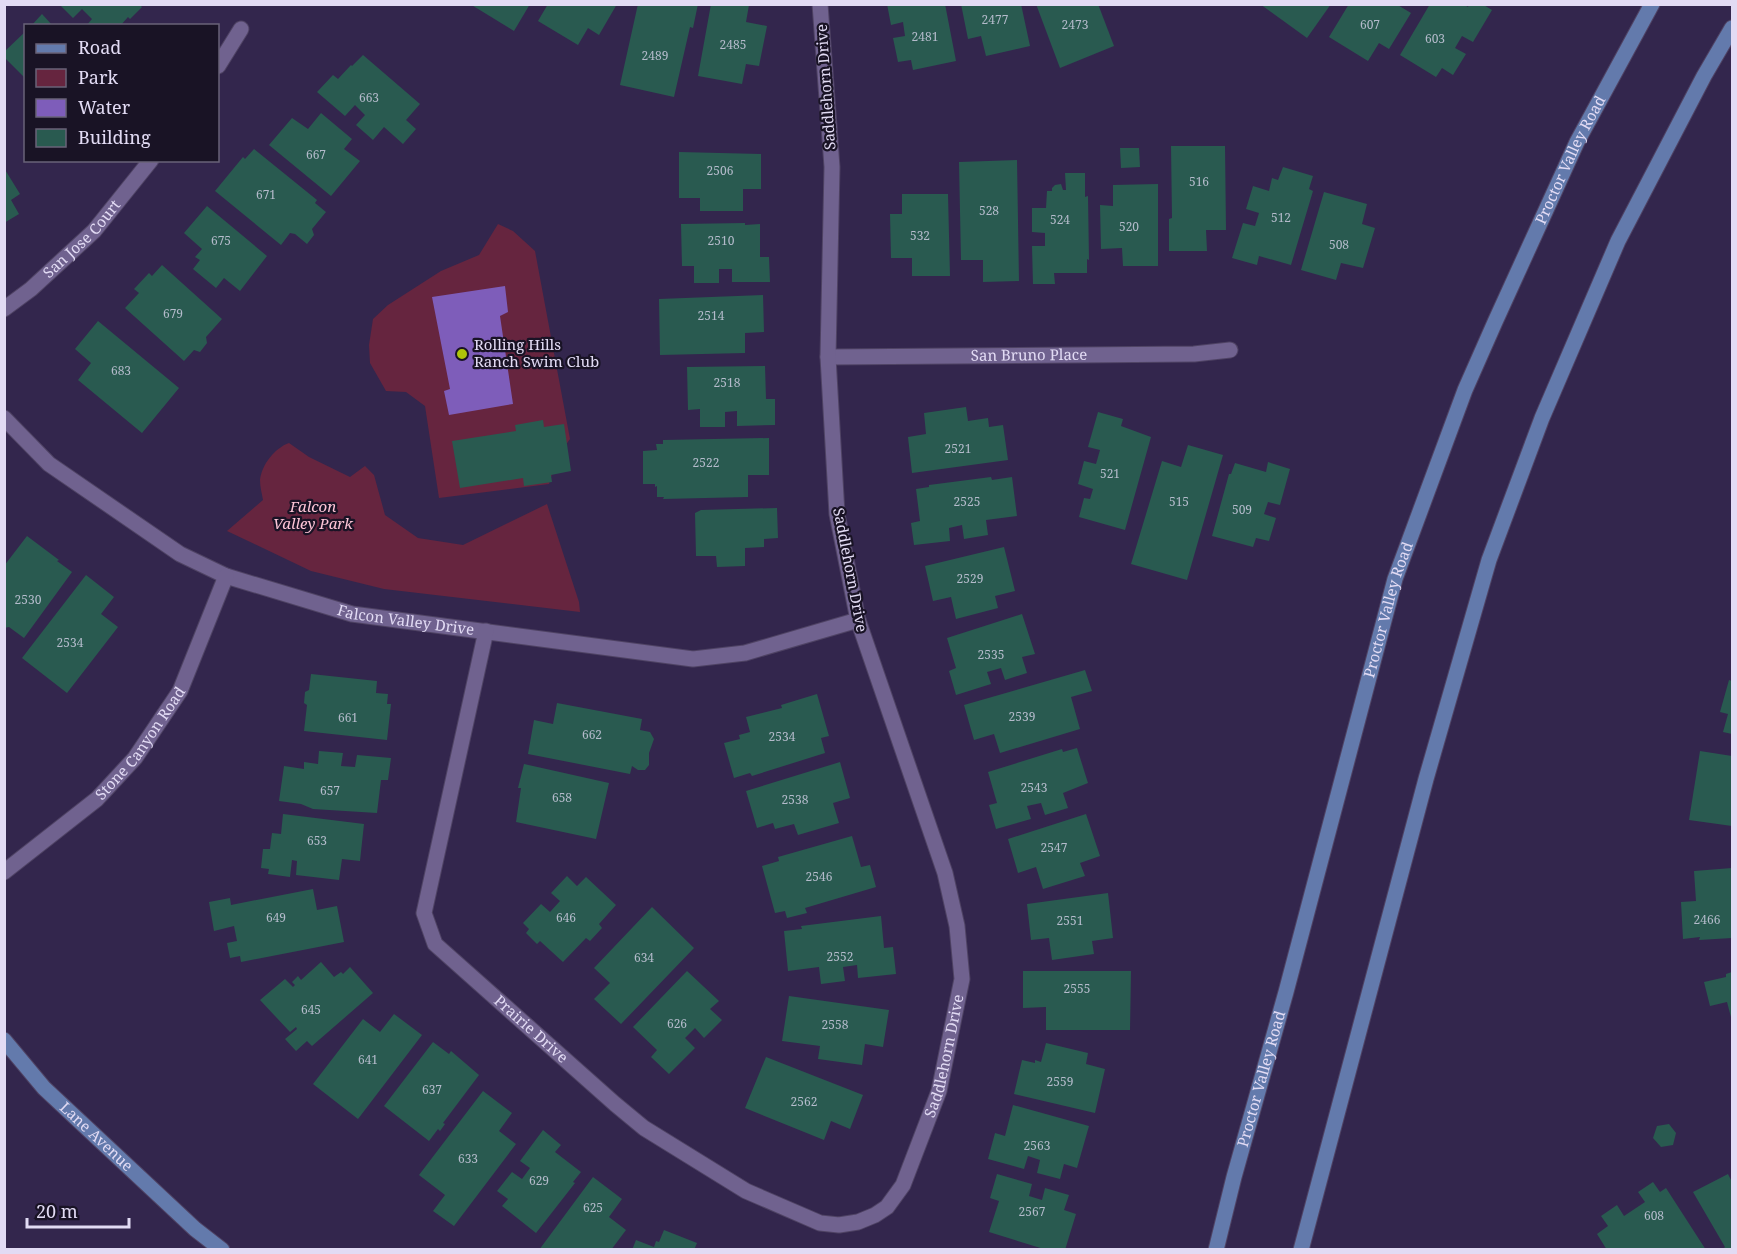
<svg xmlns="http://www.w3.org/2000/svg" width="1737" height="1254" font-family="'Noto Serif',serif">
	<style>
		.green { fill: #66253f }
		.water { fill: #7e5dba }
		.building { fill: #295a50 }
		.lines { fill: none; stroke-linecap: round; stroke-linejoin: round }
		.street-casing { stroke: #4f4364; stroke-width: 17 }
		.secondary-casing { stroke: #4f4364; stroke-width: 17 }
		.street { stroke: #70628f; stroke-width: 15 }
		.secondary { stroke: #637aac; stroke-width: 15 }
		.poi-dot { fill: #aec50a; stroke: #191325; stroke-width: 2 }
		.labels { text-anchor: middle; stroke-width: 4.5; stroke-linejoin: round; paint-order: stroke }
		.number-label { font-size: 12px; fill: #b4bbcb }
		.street-label { font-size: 15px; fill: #e2dbf4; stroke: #191325 }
		.poi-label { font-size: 15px; fill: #e2dbf4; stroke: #191325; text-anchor: start }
		.park-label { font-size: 15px; font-style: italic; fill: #fec5d7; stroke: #191325 }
	</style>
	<rect width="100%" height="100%" fill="#33264d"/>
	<g class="green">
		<path d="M498 224 513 231 535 251 570 439 557 457 549 484 439 498 425 406 406 392 386 391 370 363 369 345 373 319 388 305 441 271 479 255Z"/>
		<path d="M289 443 309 457 350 477 365 466 374 475 385 515 418 538 463 545 547 504 579 602 580 612 384 589 311 571 227 531 263 500C262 494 260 487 260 480 262 464 275 448 289 443Z"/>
	</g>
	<path class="water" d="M505 286 508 312 500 316 513 404 449 415 444 391 450 389 432 297Z"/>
	<g class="building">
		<path d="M59 4H139L142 7 130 19 128 17 120 26H86L92 19 82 9 73 18Z"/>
		<path d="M470 4H530L514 31Z"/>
		<path d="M548 4H617L599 35 588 28 578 45 538 21Z"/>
		<path d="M638 4H698L693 28 690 27 674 97 620 85Z"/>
		<path d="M711 4 749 5 746 22 767 26 759 66 746 64 742 84 698 76Z"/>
		<path d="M887 4H945L956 61 913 70 911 60 898 62 893 38 905 36 903 22 891 25Z"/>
		<path d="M961 4H1021L1030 46 986 56 981 36 968 39Z"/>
		<path d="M1036 4H1098L1114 46 1060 68Z"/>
		<path d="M1260 4H1331L1307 38Z"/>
		<path d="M1349 4H1396L1411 13 1389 49 1379 43 1368 61 1329 37Z"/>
		<path d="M1430 4H1463L1468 7 1469 4H1482L1492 10 1473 42 1462 36 1455 48 1466 54 1453 75 1442 68 1436 77 1400 55Z"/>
		<path d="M42 14 53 26H31Z"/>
		<path d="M26 31V79L4 57V52Z"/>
		<path d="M363 55 420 104 406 120 416 129 403 144 384 127 373 140 356 125 365 115 355 105 345 116 317 92 333 75 338 79 351 65 352 66Z"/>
		<path d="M321 113 352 139 344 149 360 161 331 196 269 145 292 118 308 129Z"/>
		<path d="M1171 146H1225L1226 230H1206L1207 251H1169V219L1172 218Z"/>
		<path d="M1120 148H1139L1140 167 1121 168Z"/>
		<path d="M254 149 317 200 315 203 326 212 312 229 314 235 307 244 295 234 290 233 281 245 215 191 243 157 245 159Z"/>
		<path d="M679 152 761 154V189H743V211H700V198H679Z"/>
		<path d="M1017 160 1019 281 983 282V260H961L959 162Z"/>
		<path d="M1283 167 1313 176 1309 189 1313 191 1291 265 1259 256 1257 265 1232 258 1243 223 1255 226 1259 213 1246 209 1253 186 1269 191 1272 178 1278 180Z"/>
		<path d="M4 168 20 194 11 200 19 214 4 223Z"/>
		<path d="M1065 173H1085V197L1088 196 1089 260 1087 259V273H1054L1055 284H1033L1032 246H1045V233L1032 232V208H1046L1047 191H1052V188L1055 185 1061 184 1063 190H1066Z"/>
		<path d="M1158 184V266H1123L1122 248 1101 249 1100 205 1113 206V185Z"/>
		<path d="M1324 192 1367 204 1362 224 1375 228 1363 268 1341 263 1336 280 1301 270Z"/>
		<path d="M902 194H948L950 276H912V258H891L890 214H902Z"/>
		<path d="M207 206 267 256 240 291 224 278 216 288 193 269 200 260 195 257 202 249 184 233Z"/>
		<path d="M745 223V225L760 224V257H769L770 282H732V269H719V283H694V266H682L681 224Z"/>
		<path d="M162 265 222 319 206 337 207 343 200 352 194 350 184 361 125 308 139 293 134 289 149 273 152 276Z"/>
		<path d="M763 295 764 332 745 333V353L660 355 659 299Z"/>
		<path d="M98 321 179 388 142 433 78 380 91 363 75 349Z"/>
		<path d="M765 366 766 399H775V425L737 426V411L725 412V427H700V409L688 410 687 367Z"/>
		<path d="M966 407 968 421 988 418 989 427 1003 425 1008 460 912 473 908 437 926 434 924 413Z"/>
		<path d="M1098 412 1123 419 1121 426 1151 437 1125 530 1079 517 1084 498 1090 499 1093 489 1078 484 1084 461 1096 464 1100 450 1088 447Z"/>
		<path d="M543 420 544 427 564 424 571 471 551 475 552 482 524 486 523 478 460 488 452 441 516 431 515 425Z"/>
		<path d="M769 438V475H748V497L663 499 664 497H657V486L655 487V484H643V451L657 450 656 444H663V440Z"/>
		<path d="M1188 445 1223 455 1187 580 1131 564 1162 461 1181 467Z"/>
		<path d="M1268 462 1290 469 1280 505 1268 502 1264 514 1276 518 1269 541 1256 538 1253 547 1212 536 1229 474H1231L1235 463 1266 472Z"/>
		<path d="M991 477 992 480 1012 477 1017 516 986 520 988 535 964 539 962 525 949 528 950 541 914 545 911 523 920 521 916 489 929 487V485Z"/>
		<path d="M777 508 778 538 764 539V547L745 548V566L717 567 716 556H696L695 513 701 510Z"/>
		<path d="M27 536 59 560 57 561 72 572 24 638 9 627 4 628V566Z"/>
		<path d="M1004 547 1015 591 995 596 998 608 956 619 951 597 933 601 925 566Z"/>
		<path d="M86 575 114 597 101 614 118 627 67 693 22 658Z"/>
		<path d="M1022 614 1035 654 1022 657 1027 673 1005 680 1001 668 987 672 991 684 956 695 949 671 956 668 947 638Z"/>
		<path d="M1085 670 1092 691 1071 697 1080 729 1000 753 994 734 974 740 964 705Z"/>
		<path d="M311 674 377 681 376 693 388 694 387 704H391L387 740 304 731 307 705 304 703 305 692 309 690Z"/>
		<path d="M1729 680 1732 681V734L1723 732 1728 714 1720 712Z"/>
		<path d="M817 694 829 736 821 738 825 753 752 776 750 773 734 778 724 743 740 739 739 735 750 732 746 717 782 708 781 705Z"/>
		<path d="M557 703 642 719 640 730 650 732 654 739 649 753V765L645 770H638L632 766 630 774 528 754 534 720 553 724Z"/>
		<path d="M1077 748 1088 783 1063 793 1068 808 1045 815 1041 803 1027 806 1031 819 996 829 989 805 997 803 988 772 1062 749 1063 752Z"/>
		<path d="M319 751 343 753 341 766 355 767 357 755 391 758 388 780H381L377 813 313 809 301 804 279 801 284 766 304 769V762L318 764Z"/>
		<path d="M1700 751 1732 756V826L1689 820Z"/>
		<path d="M840 762 850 798 833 803 839 823 798 835 794 824 775 829 773 823 757 828 746 791Z"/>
		<path d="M524 764 609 783 596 839 516 822 521 788H518Z"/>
		<path d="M283 814 364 824 360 861 342 859 339 880 296 875 297 861 292 860 290 877 268 874 269 869 261 868 263 849H270L272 833 281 834Z"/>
		<path d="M1086 814 1100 856 1080 863 1085 876 1043 889 1036 867 1018 873 1008 839Z"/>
		<path d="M852 836 861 867 870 865 876 887 805 908 807 913 787 918 785 911 775 913 762 866 779 861 778 857Z"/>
		<path d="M1732 868V938L1699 940 1700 937 1683 939 1681 902 1696 901 1694 871Z"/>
		<path d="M567 876 577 886 586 877 616 905 599 924 602 928 590 941 586 938 563 962 540 941 537 944 526 933 529 929 523 923 541 904 550 912 560 901 551 893Z"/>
		<path d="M313 889 317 910 337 906 344 942 241 962 240 956 230 958 227 943 237 941 234 926 214 931 209 902 230 898 231 905Z"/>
		<path d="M1108 893 1113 938 1092 941 1094 954 1052 960 1049 938 1031 940 1027 904Z"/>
		<path d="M652 907 694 948 621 1024 594 999 610 983 594 968Z"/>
		<path d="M881 916 884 948 893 947 896 974 858 978 857 965 843 967 845 981 821 984 819 967 788 971 784 931 802 929 801 926Z"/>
		<path d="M321 962 334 977 341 972 343 974 350 967 373 993 312 1046 307 1041 296 1051 285 1039 297 1029 296 1027 290 1032 260 1000 285 979 293 987 295 985 292 982 298 976 301 980Z"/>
		<path d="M687 971 719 1001 710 1009 722 1020 704 1038 695 1028 685 1038 695 1048 669 1074 651 1057 657 1050 633 1027Z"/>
		<path d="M1023 971H1131L1130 1030H1046V1007L1023 1008Z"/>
		<path d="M1732 972V1021L1727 1002 1710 1006 1704 982 1726 977V974Z"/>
		<path d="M789 996 889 1010 883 1047 865 1044 862 1065 818 1059 820 1046 782 1041Z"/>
		<path d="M394 1014 422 1035 358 1119 313 1084 363 1019 380 1032Z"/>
		<path d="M433 1042 449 1054 451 1051 479 1075 443 1123 445 1124 440 1131 438 1129 429 1141 384 1106Z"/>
		<path d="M1046 1043 1088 1053 1086 1064 1105 1069 1095 1113 1014 1094 1022 1060 1035 1063V1060L1041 1062Z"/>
		<path d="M766 1057 863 1095 850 1129 831 1121 824 1140 745 1108Z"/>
		<path d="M483 1091 512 1113 499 1131 516 1144 454 1226 433 1211 445 1195 419 1175Z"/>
		<path d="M1013 1105 1089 1126 1077 1168 1064 1164 1060 1179 1037 1173 1040 1160 1028 1156 1024 1169 988 1159 995 1133 1005 1136Z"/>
		<path d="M1669 1124 1676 1133 1673 1145 1661 1147 1653 1138 1657 1126Z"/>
		<path d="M543 1130 561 1145 555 1152 581 1172 573 1182 575 1183 536 1233 502 1206 508 1199 497 1191 512 1172 522 1179 530 1168 520 1161Z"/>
		<path d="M997 1174 1032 1184 1029 1196 1042 1200 1045 1188 1069 1195 1064 1210 1076 1214 1065 1250H1047L989 1232 999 1201 990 1198Z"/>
		<path d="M1728 1174 1732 1182V1250H1722L1725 1247 1693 1192Z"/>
		<path d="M593 1177 622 1199 609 1217 626 1230 611 1250H539Z"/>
		<path d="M1653 1182 1660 1192 1666 1188 1706 1250H1607L1597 1234 1608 1226 1601 1216 1617 1205 1624 1216 1645 1202 1638 1192Z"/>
		<path d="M664 1230 697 1243 694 1250H632L636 1240 654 1247 656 1241 659 1242Z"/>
	</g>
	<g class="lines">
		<defs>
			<g id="street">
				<path d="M218 66 241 29"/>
				<path id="s1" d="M4 309 31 289 94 231 151 160"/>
				<path id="s2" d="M828 357 1194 354 1230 350"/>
				<path id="s3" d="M4 418 49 464 180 554 226 576 352 614 693 659 745 653 858 620"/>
				<path id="s4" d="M486 631 424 913 435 944 615 1104 644 1128 746 1191 820 1223 839 1225 858 1222 875 1215 887 1207 903 1185 939 1091 962 979 957 926 945 873 858 620 837 514 828 357 832 167 820 4"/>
				<path id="s5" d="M4 872 97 799 135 758 180 691 226 576"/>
			</g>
			<g id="secondary">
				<path id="s6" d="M4 1040 44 1088 195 1229 222 1250"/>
				<path id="s7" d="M1216 1250 1234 1177 1286 992 1395 579 1465 390 1495 322 1577 142 1652 4"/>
				<path d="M1301 1250 1426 779 1489 560 1542 418 1618 241 1704 76 1732 28"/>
			</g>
		</defs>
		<use href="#street" class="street-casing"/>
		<use href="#secondary" class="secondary-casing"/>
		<use href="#street" class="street"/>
		<use href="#secondary" class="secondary"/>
	</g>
	<circle class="poi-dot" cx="462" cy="354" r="6"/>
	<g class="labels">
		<g class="number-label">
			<text x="995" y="24">2477</text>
			<text x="1075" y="29">2473</text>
			<text x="1370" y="29">607</text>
			<text x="925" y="41">2481</text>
			<text x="1435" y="43">603</text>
			<text x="733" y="49">2485</text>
			<text x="655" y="60">2489</text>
			<text x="369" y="102">663</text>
			<text x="316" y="159">667</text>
			<text x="720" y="175">2506</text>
			<text x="1199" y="186">516</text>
			<text x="266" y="199">671</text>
			<text x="989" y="215">528</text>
			<text x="1281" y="222">512</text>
			<text x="1060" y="224">524</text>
			<text x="1129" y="231">520</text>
			<text x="920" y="240">532</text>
			<text x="221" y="245">675</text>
			<text x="721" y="245">2510</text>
			<text x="1339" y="249">508</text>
			<text x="173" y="318">679</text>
			<text x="711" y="320">2514</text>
			<text x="121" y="375">683</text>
			<text x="727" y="387">2518</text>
			<text x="958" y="453">2521</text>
			<text x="706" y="467">2522</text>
			<text x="1110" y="478">521</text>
			<text x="967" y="506">2525</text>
			<text x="1179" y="506">515</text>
			<text x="1242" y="514">509</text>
			<text x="970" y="583">2529</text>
			<text x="28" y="604">2530</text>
			<text x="70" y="647">2534</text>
			<text x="991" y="659">2535</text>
			<text x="1022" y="721">2539</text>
			<text x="348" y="722">661</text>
			<text x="592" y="739">662</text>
			<text x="782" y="741">2534</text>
			<text x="1034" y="792">2543</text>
			<text x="330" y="795">657</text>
			<text x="562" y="802">658</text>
			<text x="795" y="804">2538</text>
			<text x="317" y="845">653</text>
			<text x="1054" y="852">2547</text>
			<text x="819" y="881">2546</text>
			<text x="276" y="922">649</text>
			<text x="566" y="922">646</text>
			<text x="1707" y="924">2466</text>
			<text x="1070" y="925">2551</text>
			<text x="840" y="961">2552</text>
			<text x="644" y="962">634</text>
			<text x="1077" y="993">2555</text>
			<text x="311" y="1014">645</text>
			<text x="677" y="1028">626</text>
			<text x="835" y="1029">2558</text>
			<text x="368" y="1064">641</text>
			<text x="1060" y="1086">2559</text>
			<text x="432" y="1094">637</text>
			<text x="804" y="1106">2562</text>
			<text x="1037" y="1150">2563</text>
			<text x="468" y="1163">633</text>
			<text x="539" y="1185">629</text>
			<text x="593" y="1212">625</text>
			<text x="1032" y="1216">2567</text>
			<text x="1654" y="1220">608</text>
		</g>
		<g class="street-label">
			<text transform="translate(826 87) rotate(-94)" y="5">Saddlehorn Drive</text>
			<text dy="5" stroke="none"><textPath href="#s7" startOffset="1149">Proctor Valley Road</textPath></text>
			<text dy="5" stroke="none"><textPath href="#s1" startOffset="105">San Jose Court</textPath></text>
			<text dy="5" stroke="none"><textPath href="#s2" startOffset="201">San Bruno Place</textPath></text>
			<text transform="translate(850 570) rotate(79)" y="5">Saddlehorn Drive</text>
			<text dy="5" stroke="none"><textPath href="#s7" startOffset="663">Proctor Valley Road</textPath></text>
			<text dy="5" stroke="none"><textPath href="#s3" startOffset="460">Falcon Valley Drive</textPath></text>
			<text dy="5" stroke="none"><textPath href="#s5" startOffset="189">Stone Canyon Road</textPath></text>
			<text dy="5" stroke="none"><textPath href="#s4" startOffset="450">Prairie Drive</textPath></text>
			<text dy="5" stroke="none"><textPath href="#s4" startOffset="1035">Saddlehorn Drive</textPath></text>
			<text dy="5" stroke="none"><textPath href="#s7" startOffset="177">Proctor Valley Road</textPath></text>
			<text dy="5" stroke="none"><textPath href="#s6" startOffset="134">Lane Avenue</textPath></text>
		</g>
		<g class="poi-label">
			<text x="474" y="350">Rolling Hills<tspan x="474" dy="17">Ranch Swim Club</tspan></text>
		</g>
		<g class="park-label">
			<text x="313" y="512">Falcon<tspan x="313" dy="17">Valley Park</tspan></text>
		</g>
	</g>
	<rect width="1737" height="1254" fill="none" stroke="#e2dbf4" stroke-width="12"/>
	<rect x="24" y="24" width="195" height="138" fill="#191325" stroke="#696378" stroke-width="1.5"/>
	<rect x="36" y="44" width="30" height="9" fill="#637aac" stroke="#696378" stroke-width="1.5"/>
	<text x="78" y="54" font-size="18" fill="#e2dbf4">Road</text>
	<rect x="36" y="69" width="30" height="18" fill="#66253f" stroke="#696378" stroke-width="1.5"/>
	<text x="78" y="84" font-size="18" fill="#e2dbf4">Park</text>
	<rect x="36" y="99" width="30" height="18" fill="#7e5dba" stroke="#696378" stroke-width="1.5"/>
	<text x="78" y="114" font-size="18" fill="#e2dbf4">Water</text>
	<rect x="36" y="129" width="30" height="18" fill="#295a50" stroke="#696378" stroke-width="1.5"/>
	<text x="78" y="144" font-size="18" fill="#e2dbf4">Building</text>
	<path d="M27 1218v9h102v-9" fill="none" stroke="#e2dbf4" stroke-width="3"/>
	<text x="36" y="1218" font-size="18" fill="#e2dbf4" stroke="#191325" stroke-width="4.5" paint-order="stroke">20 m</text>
</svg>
